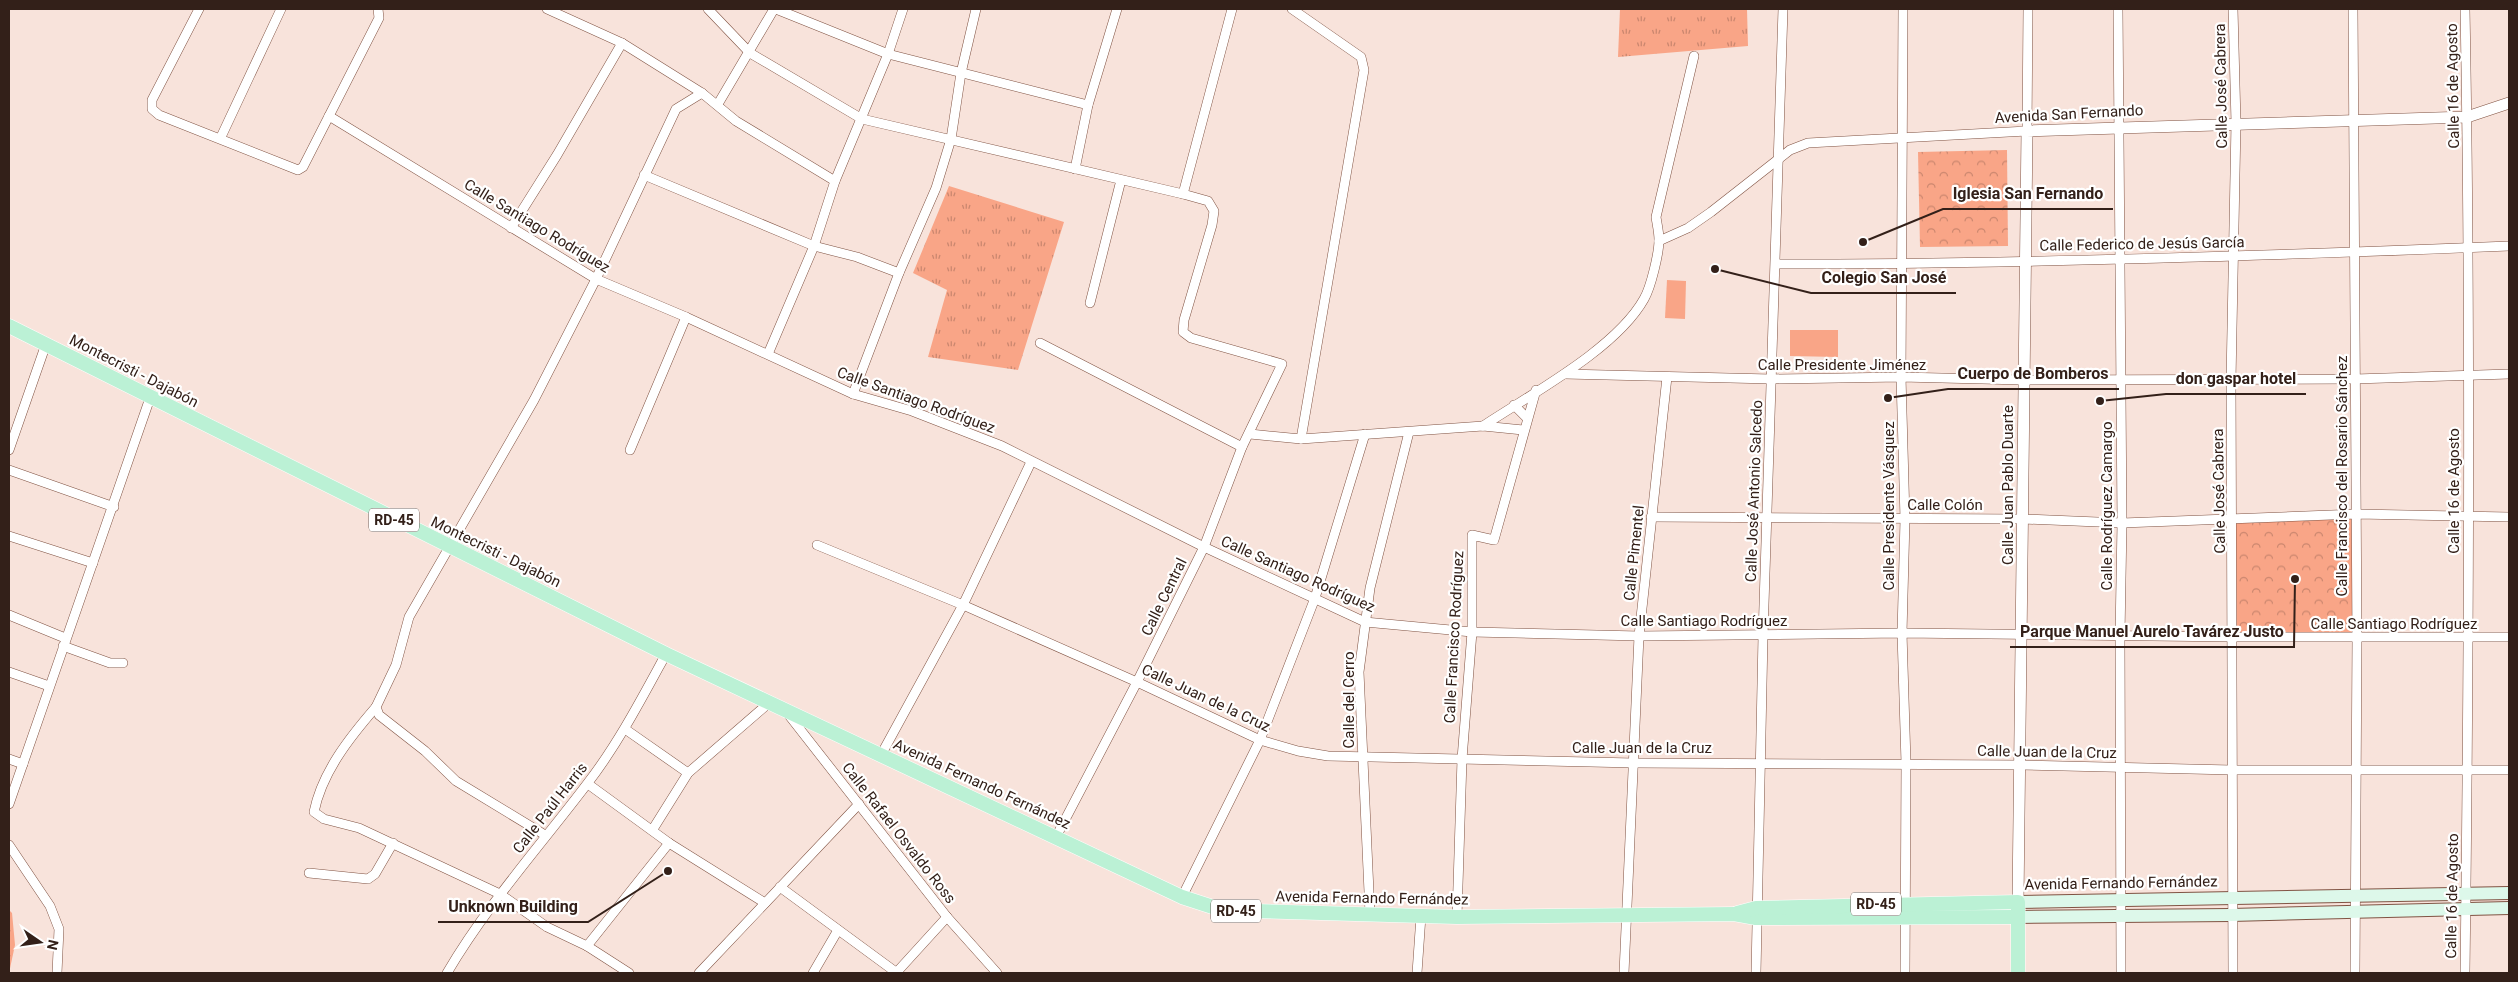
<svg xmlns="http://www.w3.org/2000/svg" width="2518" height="982" font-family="Roboto,sans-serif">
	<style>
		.grass { fill: url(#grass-tufts) }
		.forest { fill: url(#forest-crowns) }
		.garden { fill: #f9a587 }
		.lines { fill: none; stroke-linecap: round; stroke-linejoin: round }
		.minor-casing { stroke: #805343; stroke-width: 10 }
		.tertiary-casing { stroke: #805343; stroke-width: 12 }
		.secondary-casing { stroke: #805343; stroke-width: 14 }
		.primary-casing { stroke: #fff; stroke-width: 15 }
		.minor { stroke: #fff; stroke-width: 9 }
		.tertiary { stroke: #fff; stroke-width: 11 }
		.secondary { stroke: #ddf8ea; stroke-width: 12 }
		.primary { stroke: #bbf1d5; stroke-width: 14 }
		.labels { text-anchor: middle; stroke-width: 4.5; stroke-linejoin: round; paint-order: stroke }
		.shield { fill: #fff; stroke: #70635e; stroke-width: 1 }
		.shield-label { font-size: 14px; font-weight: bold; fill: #332019 }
		.street-label { font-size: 15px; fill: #332019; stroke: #fff }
		.leader { fill: none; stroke: #332019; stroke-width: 2 }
		.callout-dot { fill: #332019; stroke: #fff; stroke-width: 2 }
		.callout-label { font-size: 16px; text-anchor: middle; font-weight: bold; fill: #332019; stroke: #fff; stroke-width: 4.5; stroke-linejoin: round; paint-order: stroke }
	</style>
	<defs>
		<pattern id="grass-tufts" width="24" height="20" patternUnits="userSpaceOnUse" patternTransform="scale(1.25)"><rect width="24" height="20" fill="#f9a587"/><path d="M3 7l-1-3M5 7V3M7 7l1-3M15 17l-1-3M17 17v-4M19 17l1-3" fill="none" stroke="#ca866e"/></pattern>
		<pattern id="forest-crowns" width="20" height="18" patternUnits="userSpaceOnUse" patternTransform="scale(1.25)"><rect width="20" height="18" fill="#f9a587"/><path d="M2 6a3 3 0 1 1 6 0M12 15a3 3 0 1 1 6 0" fill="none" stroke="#ca866e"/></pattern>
	</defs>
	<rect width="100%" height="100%" fill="#f8e3db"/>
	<g class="grass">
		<path d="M1620 9H1747L1748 46 1618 57Z"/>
		<path d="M949 186 1064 222 1018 370 928 357 947 290 913 273Z"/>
		<path d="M9 910 12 913 15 945 9 973Z"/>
	</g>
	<g class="forest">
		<path d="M2007 150 2008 246 1920 247 1918 152Z"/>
		<path d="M2357 514V637H2233V520Z"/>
	</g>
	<g class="garden">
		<path d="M1667 280 1686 281 1685 319 1665 318Z"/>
		<path d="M1790 330H1838V357L1790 356Z"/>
	</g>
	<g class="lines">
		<defs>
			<g id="minor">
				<path d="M199 9 152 100V109L159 115 298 170 303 167 379 18 378 9"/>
				<path d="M547 9 622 43 702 93 736 121 835 181"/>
				<path d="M708 9 750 53 862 119 1183 194 1208 201 1214 211 1212 225 1184 320 1183 332 1191 338 1282 364 1242 447 1204 547 1137 682 1056 837"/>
				<path d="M776 9 888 54 1088 105"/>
				<path d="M1292 9 1361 57 1364 70 1301 439"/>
				<path d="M1903 9 1901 377 1905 519 1902 633 1906 763 1905 973"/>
				<path d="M2118 9 2122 523 2120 635 2121 973"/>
				<path d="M2353 9 2357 637 2355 973"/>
				<path d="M718 104 774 9"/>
				<path d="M329 116 596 279 686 317 853 394 912 411 1002 446 1204 547 1365 622 1472 632 1639 636 1902 633 2233 637H2509"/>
				<path d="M221 137 281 9"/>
				<path d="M1075 169 1088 105 1117 9"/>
				<path d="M644 175 814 246 857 257 899 273"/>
				<path d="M1183 194 1232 9"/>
				<path d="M511 228 557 155 622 43"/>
				<path d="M1659 241 1688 228 1711 212 1790 150 1808 143 2027 131 2028 9"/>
				<path d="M1776 264C2020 264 2265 256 2509 246"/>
				<path d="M1090 303 1121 180"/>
				<path d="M1040 343 1242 447"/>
				<path d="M768 354 814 246 835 181 888 54 903 9"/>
				<path d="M1565 374 1771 379 1901 377 2023 380 2355 379 2509 374"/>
				<path d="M853 394 899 273 936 188 951 139 961 73 976 9"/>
				<path d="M1514 405 1527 418"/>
				<path d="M1483 426C1531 394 1616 349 1644 299 1651 287 1659 253 1659 240 1659 232 1657 224 1656 217L1694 56"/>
				<path d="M1250 434 1301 439 1483 426 1523 430"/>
				<path d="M9 450 46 344"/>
				<path d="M630 450 686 317"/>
				<path d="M9 470 114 507"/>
				<path d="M1651 517 2023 519 2122 523 2357 514 2509 517"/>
				<path d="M9 536 93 563"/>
				<path d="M817 545 963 605 1137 682 1260 740 1298 751 1328 756 1634 763 2021 765 2232 770H2509"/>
				<path d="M9 615 65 638"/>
				<path d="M63 646 110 663H123"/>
				<path d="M9 672 49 686"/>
				<path d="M376 707C350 737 322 772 314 812L324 819 359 828 500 894 547 927 587 946 629 973"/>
				<path d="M788 714 947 917 997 973"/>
				<path d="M625 729 688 773"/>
				<path d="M881 755 963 605 1031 462"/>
				<path d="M9 759 23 764"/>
				<path d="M588 784 669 843 765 903"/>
				<path d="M9 804 150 398"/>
				<path d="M653 829 688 773 770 702"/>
				<path d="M545 835 456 781 425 751 379 715 376 707 396 665 409 617 534 400 596 279 676 109 702 93"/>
				<path d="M9 845 50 906 59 929 57 973"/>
				<path d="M309 873 368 879 375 874 393 843"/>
				<path d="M780 887 897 973"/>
				<path d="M1182 897 1260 740 1315 598 1365 434"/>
				<path d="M1370 914 1359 672 1370 588 1409 432"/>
				<path d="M1457 917 1462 759 1472 632V535L1494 540 1536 390"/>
				<path d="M587 946 669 843"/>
				<path d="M447 973C487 905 540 846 587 784 618 744 642 698 666 654"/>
				<path d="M699 973 859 804"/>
				<path d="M813 973 838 930"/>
				<path d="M896 973 947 917"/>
				<path d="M1417 973 1421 916"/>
				<path d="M1624 973 1639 636 1667 377"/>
				<path d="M1756 973 1763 636 1783 9"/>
				<path d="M2233 973 2231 380 2236 123 2233 9"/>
				<path d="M2465 973C2469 652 2471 330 2465 9"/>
			</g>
			<path id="tertiary" d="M2018 902 2027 131 2467 117 2509 103"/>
			<g id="secondary">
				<path d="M2018 902 2509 893"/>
				<path d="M2017 917 2231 915 2509 908"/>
			</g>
			<g id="primary">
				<path d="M9 326 666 654 1182 897 1222 910 1457 917 1734 914 1756 918 2017 917"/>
				<path d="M1737 913 1756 908 2018 902V973"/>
			</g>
		</defs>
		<use href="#minor" class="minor-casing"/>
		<use href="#tertiary" class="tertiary-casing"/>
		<use href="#secondary" class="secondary-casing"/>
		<use href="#primary" class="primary-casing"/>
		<use href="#minor" class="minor"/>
		<use href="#tertiary" class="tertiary"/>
		<use href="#secondary" class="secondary"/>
		<use href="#primary" class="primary"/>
	</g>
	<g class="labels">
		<g class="shield">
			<rect x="369" y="508.5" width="50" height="23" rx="4"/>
			<rect x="1851" y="892.5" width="50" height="23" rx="4"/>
			<rect x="1211" y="899.5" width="50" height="23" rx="4"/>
		</g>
		<g class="shield-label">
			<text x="394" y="525">RD-45</text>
			<text x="1876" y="909">RD-45</text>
			<text x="1236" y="916">RD-45</text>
		</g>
		<g class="street-label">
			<text transform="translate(2221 86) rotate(-91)" y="5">Calle José Cabrera</text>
			<text transform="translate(2453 86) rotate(-91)" y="5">Calle 16 de Agosto</text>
			<text transform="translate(2069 114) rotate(-3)" y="5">Avenida San Fernando</text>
			<text transform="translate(537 226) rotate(31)" y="5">Calle Santiago Rodríguez</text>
			<text transform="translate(2142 244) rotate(-1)" y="5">Calle Federico de Jesús García</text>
			<text x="1842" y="370">Calle Presidente Jiménez</text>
			<text transform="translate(134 371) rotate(27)" y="5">Montecristi - Dajabón</text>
			<text transform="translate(916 400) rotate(20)" y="5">Calle Santiago Rodríguez</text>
			<text transform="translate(2342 476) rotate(-90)" y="5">Calle Francisco del Rosario Sánchez</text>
			<text transform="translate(2008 485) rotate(-90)" y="5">Calle Juan Pablo Duarte</text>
			<text transform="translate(1754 491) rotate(-88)" y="5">Calle José Antonio Salcedo</text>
			<text transform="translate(2219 491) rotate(-91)" y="5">Calle José Cabrera</text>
			<text transform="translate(2454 491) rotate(-90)" y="5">Calle 16 de Agosto</text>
			<text x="1945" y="510">Calle Colón</text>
			<text transform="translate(1889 506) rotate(-90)" y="5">Calle Presidente Vásquez</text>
			<text transform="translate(2107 506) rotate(-90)" y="5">Calle Rodríguez Camargo</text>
			<text transform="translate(496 552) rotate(26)" y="5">Montecristi - Dajabón</text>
			<text transform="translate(1634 553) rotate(-84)" y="5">Calle Pimentel</text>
			<text transform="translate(1298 574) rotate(24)" y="5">Calle Santiago Rodríguez</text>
			<text transform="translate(1164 597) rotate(-64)" y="5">Calle Central</text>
			<text x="1704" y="626">Calle Santiago Rodríguez</text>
			<text x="2394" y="629">Calle Santiago Rodríguez</text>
			<text transform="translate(1454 637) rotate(-87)" y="5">Calle Francisco Rodríguez</text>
			<text transform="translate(1206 698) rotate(25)" y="5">Calle Juan de la Cruz</text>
			<text transform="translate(1349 700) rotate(-90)" y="5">Calle del Cerro</text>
			<text x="1642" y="753">Calle Juan de la Cruz</text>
			<text transform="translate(2047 752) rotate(1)" y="5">Calle Juan de la Cruz</text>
			<text transform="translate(982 784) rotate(25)" y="5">Avenida Fernando Fernández</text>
			<text transform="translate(550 808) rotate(-52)" y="5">Calle Paúl Harris</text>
			<text transform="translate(899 833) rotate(52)" y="5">Calle Rafael Osvaldo Ross</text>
			<text transform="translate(2121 883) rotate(-1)" y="5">Avenida Fernando Fernández</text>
			<text transform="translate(2452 896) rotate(-89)" y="5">Calle 16 de Agosto</text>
			<text transform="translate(1372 898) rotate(1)" y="5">Avenida Fernando Fernández</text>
		</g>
	</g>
	<path class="leader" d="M1863 242L1943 209H2113M1715 269L1811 293H1956M1888 398L1948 389H2119M2100 401L2166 394H2306M2295 579L2294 647H2010M668 871L588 922H438"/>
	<g class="callout-dot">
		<circle cx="1863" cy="242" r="5"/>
		<circle cx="1715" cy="269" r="5"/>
		<circle cx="1888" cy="398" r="5"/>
		<circle cx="2100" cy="401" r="5"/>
		<circle cx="2295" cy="579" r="5"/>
		<circle cx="668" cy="871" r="5"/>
	</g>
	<g class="callout-label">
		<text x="2028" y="199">Iglesia San Fernando</text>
		<text x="1884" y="283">Colegio San José</text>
		<text x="2033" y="379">Cuerpo de Bomberos</text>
		<text x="2236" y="384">don gaspar hotel</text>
		<text x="2152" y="637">Parque Manuel Aurelo Tavárez Justo</text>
		<text x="513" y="912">Unknown Building</text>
	</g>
	<rect width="2518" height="982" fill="none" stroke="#332019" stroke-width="20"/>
	<g transform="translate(40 942) rotate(103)" stroke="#ffffff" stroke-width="4" paint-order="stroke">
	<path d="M0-4L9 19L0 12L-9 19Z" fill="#332019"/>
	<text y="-8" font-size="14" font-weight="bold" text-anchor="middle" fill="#332019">N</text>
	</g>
</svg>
